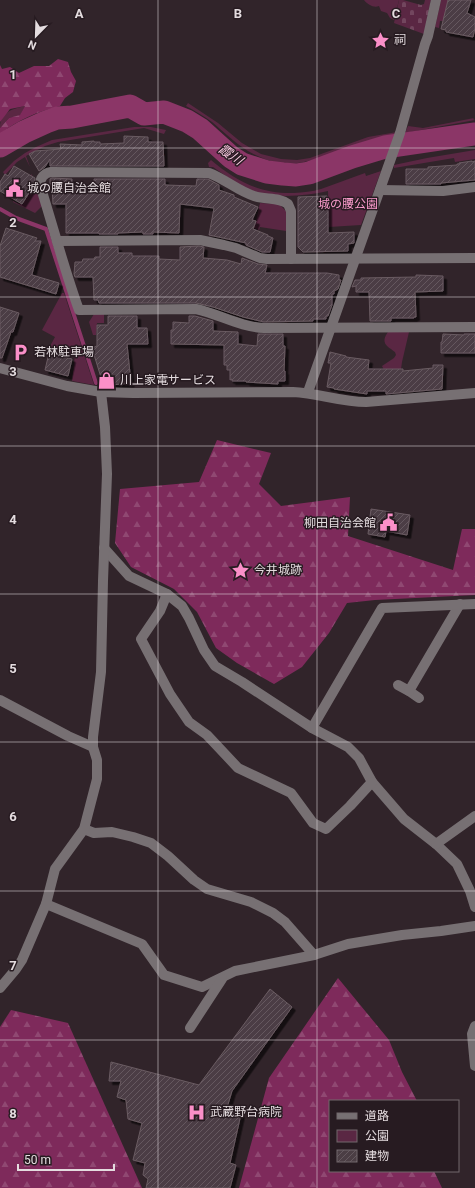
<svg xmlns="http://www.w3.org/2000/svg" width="475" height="1188" font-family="Roboto,'Noto Sans JP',sans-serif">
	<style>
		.green { fill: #5a2743 }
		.forest { fill: url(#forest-firs) }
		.cemetery { fill: url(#cemetery-stones) }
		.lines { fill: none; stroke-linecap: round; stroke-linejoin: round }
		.stream { stroke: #8b3667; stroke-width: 4 }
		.river { stroke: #8b3667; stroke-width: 23 }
		.building { fill: url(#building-hatch); stroke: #6a5b62; filter: url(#shadow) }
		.minor { stroke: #777073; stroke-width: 10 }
		.grid { fill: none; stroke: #e4dcdf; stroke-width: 1; stroke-opacity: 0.55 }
		.labels { text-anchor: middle; stroke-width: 3; stroke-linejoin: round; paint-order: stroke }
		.poi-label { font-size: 12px; fill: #e4dcdf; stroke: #271b21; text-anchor: start }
		.park-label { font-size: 12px; fill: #fb9ccd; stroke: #271b21 }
		.water-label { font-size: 13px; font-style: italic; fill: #fecde5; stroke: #271b21 }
		.grid-label { font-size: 13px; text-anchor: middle; font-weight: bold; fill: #e4dcdf; stroke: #271b21; stroke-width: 3; stroke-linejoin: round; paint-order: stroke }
	</style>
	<defs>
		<pattern id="forest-firs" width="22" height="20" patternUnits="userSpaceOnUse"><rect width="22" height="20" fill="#7e2a5b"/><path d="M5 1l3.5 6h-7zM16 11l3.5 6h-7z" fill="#904872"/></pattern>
		<pattern id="cemetery-stones" width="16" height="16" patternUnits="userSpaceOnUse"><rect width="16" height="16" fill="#5a2743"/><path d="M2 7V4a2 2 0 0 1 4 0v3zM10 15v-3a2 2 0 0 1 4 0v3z" fill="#72465e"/></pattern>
		<pattern id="building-hatch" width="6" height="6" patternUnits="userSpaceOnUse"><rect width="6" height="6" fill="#4b3e44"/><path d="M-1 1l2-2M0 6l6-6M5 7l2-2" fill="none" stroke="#65595f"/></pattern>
		<filter id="shadow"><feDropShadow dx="3.5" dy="3.5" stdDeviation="0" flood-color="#0009"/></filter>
	</defs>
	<rect width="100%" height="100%" fill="#31242a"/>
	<g class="green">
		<path d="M364 0H399L394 20 390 18 387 13 381 11 379 6C374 8 368 5 364 0Z"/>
		<path d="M441 0H449L443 21H440L439 28 435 27Z"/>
		<path d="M188 103 218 123 242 143 254 150 261 154 281 159 297 160 310 158 368 137 397 132 396 134C381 137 366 141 352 146 312 160 289 175 248 151 235 143 224 132 212 122 204 116 195 111 186 106Z"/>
		<path d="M25 106 20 116 9 118 0 128C0 112 12 109 25 106Z"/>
		<path d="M474 118 473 119 475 120 405 133 408 126 423 128Z"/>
		<path d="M134 127H151L166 130 164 134 144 128 58 142 45 146 26 156 30 167 25 157 17 162 5 175 3 172 14 161 25 153 36 147 52 140Z"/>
		<path d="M475 150V159L455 162 454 158 394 168V165L427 158Z"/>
		<path d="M211 160C236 181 260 194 294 193 303 192 312 192 321 189 336 184 350 178 365 173L366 176 381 171 361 225 329 227 328 191C306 196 274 199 253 191 239 186 226 176 213 167H209L208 163Z"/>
		<path d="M31 174 32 175 42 206 35 213 13 202V201L19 204 20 203 23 204C28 194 34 186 31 174Z"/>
		<path d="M260 203 279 204 286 211V231L260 227 259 230 242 223 243 220 255 225Z"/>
		<path d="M62 293H64L94 385 72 381 75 355 49 348 55 337 42 330Z"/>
		<path d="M94 314H104V323H97L96 335H93L89 322Z"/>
		<path d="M388 332H409L402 362 401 369 384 370 382 366 394 358 396 355 395 352C387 346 380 343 388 332Z"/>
	</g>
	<g class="forest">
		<path d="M58 59 68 62 71 72 76 81 73 92 65 98 60 106C37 112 19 119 0 134V128L9 118 20 115 25 106 10 109 0 122V65L2 69 10 67 19 73 34 66H49Z"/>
		<path d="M217 440 271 453 259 484 281 506 350 497 348 536 453 570 462 529H475V595L375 600 347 603 329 633 302 667 274 684 237 663 216 648 197 612 174 589 131 567 115 543 120 489 199 482Z"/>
		<path d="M338 978 389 1040 402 1072 417 1101H330V1171H434L442 1188H239L269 1078Z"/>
		<path d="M11 1010 68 1023 142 1188H0V1027Z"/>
	</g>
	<path class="cemetery" d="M399 0H403L421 5 424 4 425 0H431L424 34 394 23Z"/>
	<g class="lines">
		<path class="stream" d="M0 209 16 218 46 229 96 383"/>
		<path class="river" d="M0 146 24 132 46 122 57 118 72 117 130 106 144 114 164 112 187 121 200 129 231 157 242 164 267 172 283 174 296 175 309 173 352 157 385 147 475 134"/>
	</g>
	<g class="building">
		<path d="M448 0H471L467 13 475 17V28L473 37 446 32V30L441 29Z"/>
		<path d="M124 136 148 137V142H163L164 166H50V159L45 167 39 171 29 154 35 151 61 149 60 144 82 145V142L94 141V142H100V144L124 143Z"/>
		<path d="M472 161V162L475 161V180L441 183V184H406V169H428V167L457 165V164H459V163Z"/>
		<path d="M14 166 35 178 34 185 22 204 0 191V182L5 174 8 176Z"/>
		<path d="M52 178 72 179V186H94V179H165V185L196 186 197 179H208L219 185V190L234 195V197L258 207 252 220 256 221 253 229 268 235V236L273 238 270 252H262L246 245V243L209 235 214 208 180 204 179 233 153 232V234H143V232L118 233V234H99V233H66V204H53L52 186H50V179Z"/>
		<path d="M327 196V198H328V233L354 232V243L348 244V251L303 252 298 247V197Z"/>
		<path d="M6 228 37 238 35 241H41L32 274V275L59 283 56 294 0 277V246Z"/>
		<path d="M199 246 204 247 203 258 227 260 241 264 242 258 258 264 267 265 265 273H327L339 275V280H341L338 289 334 291V294H332V305L328 316H326V319H313V321L264 322 243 317 213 307 196 303H99L98 300H94L93 277H75L74 274 75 262H82L83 259H94L95 257H100V247H118V253H132V256H159V259L180 260V247Z"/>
		<path d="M416 275 443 276V291L415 292 416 317H414V318H391V321H370L369 292H356V286L352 287 355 280H361V278L416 277Z"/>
		<path d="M0 307 19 313 13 332H11L2 358H0Z"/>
		<path d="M108 316H137V328H147L148 344H127L131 383 111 385V383L103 384 92 348 97 346V325H108Z"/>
		<path d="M189 316H195L213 321V331L238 332V344L257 346 258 334H283V346H285L284 371H285V381H278V384L246 382V381H232V379L230 380V370H227V365H224V345L171 344V330H173V322L189 323Z"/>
		<path d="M443 334 464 335V334H475V353H441V342H442Z"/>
		<path d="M330 352 346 356V357L369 360 368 369H403V371L433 368V365H443L442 389 386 394V391H367V394L334 389V388L327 387 331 363H328Z"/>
		<path d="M49 353 72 359 68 376 45 370Z"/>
		<path d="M371 509 410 515 407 535 386 531 385 537 368 534Z"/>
		<path d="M270 989 292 1007 232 1091 226 1111 241 1114 230 1163 236 1165 230 1188H146L148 1179 143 1175 145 1163 133 1160 142 1123 128 1119 126 1100 117 1097 121 1081H109L111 1062 199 1085Z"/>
	</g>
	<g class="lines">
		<g class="minor">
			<path d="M380 190 443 191 475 187"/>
			<path d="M57 241 200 240 224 245 236 248 260 258 267 259 475 258"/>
			<path d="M291 259V211L288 204C279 197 265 200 254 196 238 191 225 179 209 173L51 172C44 173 40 178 40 185 53 226 64 269 79 310L196 309C219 314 240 327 264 328L475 327"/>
			<path d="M0 368 67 386 101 392 133 393 293 392C318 393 341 402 366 402L475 393"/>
			<path d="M308 392 400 133 425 44 428 36 436 0"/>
			<path d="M104 548 129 576 167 594 182 606 189 618 204 650 215 666 242 682 312 728 348 747 359 758 372 782 404 819 436 844 457 864 470 891 475 907"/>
			<path d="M167 594 160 611 141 639 170 694 189 722 207 735 238 768 291 793 313 823 326 829 350 806 372 782"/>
			<path d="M398 685 409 691 419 698"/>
			<path d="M409 691 460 604"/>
			<path d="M0 700 68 736 93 747"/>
			<path d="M312 728 382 608 475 604"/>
			<path d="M84 829 94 833 112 832 133 837 151 843 168 856 194 880 207 889 251 902 273 913 285 922 314 955"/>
			<path d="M436 844 475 816"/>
			<path d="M46 904 142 944 164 975 202 987 235 971 314 955 348 944 402 935 441 931 475 926"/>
			<path d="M0 988 16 969 22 960 46 904 55 869 84 829 97 779V760L93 747V737L101 672 103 581 107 474 105 427 101 392"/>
			<path d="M475 1026 472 1034 475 1066"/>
			<path d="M190 1028 222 979"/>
		</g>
	</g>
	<path class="grid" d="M158 0V1188M317 0V1188M0 148H475M0 297H475M0 446H475M0 594H475M0 742H475M0 891H475M0 1040H475"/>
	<defs>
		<symbol id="sight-bare" viewBox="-9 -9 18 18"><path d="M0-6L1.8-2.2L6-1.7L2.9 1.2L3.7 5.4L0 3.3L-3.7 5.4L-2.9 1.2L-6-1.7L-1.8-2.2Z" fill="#fa8fc8" stroke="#271b21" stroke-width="2.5" paint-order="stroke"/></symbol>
		<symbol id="civic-bare" viewBox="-9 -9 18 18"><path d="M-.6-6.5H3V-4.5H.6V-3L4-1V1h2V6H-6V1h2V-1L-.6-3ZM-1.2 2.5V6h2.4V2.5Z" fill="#fa8fc8" stroke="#271b21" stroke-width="2.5" paint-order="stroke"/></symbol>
		<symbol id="parking-bare" viewBox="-9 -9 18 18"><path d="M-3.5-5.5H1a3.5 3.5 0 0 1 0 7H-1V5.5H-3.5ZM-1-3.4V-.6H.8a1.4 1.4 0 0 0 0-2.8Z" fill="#fa8fc8" stroke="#271b21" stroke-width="2.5" paint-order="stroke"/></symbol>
		<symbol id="shop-bare" viewBox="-9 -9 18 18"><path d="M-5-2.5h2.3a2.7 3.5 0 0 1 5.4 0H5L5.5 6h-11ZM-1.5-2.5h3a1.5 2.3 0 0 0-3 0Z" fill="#fa8fc8" stroke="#271b21" stroke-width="2.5" paint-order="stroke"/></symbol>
		<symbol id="hospital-bare" viewBox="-9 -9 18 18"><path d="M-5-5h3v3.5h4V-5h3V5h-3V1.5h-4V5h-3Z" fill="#fa8fc8" stroke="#271b21" stroke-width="2.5" paint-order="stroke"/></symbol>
	</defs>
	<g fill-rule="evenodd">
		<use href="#sight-bare" x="368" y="28" width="25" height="25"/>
		<use href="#civic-bare" x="2" y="176" width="25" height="25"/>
		<use href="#parking-bare" x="8" y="340" width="25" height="25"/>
		<use href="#shop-bare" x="94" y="368" width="25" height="25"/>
		<use href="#civic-bare" x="376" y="510" width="25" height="25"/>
		<use href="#sight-bare" x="228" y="558" width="25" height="25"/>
		<use href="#hospital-bare" x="184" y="1100" width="25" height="25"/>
	</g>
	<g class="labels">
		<g class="poi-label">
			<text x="394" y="44">祠</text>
			<text x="27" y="192">城の腰自治会館</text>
			<text x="34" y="356">若林駐車場</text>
			<text x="120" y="384">川上家電サービス</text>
			<text x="376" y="527" text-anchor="end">柳田自治会館</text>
			<text x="254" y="574">今井城跡</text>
			<text x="210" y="1116">武蔵野台病院</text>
		</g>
		<g class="park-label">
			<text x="348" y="208">城の腰公園</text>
		</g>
		<g class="water-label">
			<text transform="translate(231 154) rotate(35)" y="5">霞川</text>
		</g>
	</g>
	<g class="grid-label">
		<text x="79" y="18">A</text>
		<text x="238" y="18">B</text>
		<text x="396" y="18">C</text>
		<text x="13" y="79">1</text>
		<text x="13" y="227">2</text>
		<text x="13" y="376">3</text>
		<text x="13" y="524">4</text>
		<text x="13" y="673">5</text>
		<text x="13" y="821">6</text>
		<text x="13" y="970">7</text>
		<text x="13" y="1118">8</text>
	</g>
	<rect x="329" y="1100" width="130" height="72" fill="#271b21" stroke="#73686d"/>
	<rect x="337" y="1113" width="20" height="6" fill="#777073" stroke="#73686d"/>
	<text x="365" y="1120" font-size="12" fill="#e4dcdf">道路</text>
	<rect x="337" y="1130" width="20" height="12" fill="#5a2743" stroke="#73686d"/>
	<text x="365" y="1140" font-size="12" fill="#e4dcdf">公園</text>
	<rect x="337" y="1150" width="20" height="12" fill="url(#building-hatch)" stroke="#73686d"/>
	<text x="365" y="1160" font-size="12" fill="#e4dcdf">建物</text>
	<g transform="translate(36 36) rotate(203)" stroke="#271b21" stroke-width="3" paint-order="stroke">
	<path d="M0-3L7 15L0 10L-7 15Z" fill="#e4dcdf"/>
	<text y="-6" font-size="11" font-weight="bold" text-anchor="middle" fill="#e4dcdf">N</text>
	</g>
	<path d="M18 1164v6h96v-6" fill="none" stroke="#e4dcdf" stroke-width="2"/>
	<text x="24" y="1164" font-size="12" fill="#e4dcdf" stroke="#271b21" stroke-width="3" paint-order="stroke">50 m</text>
</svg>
